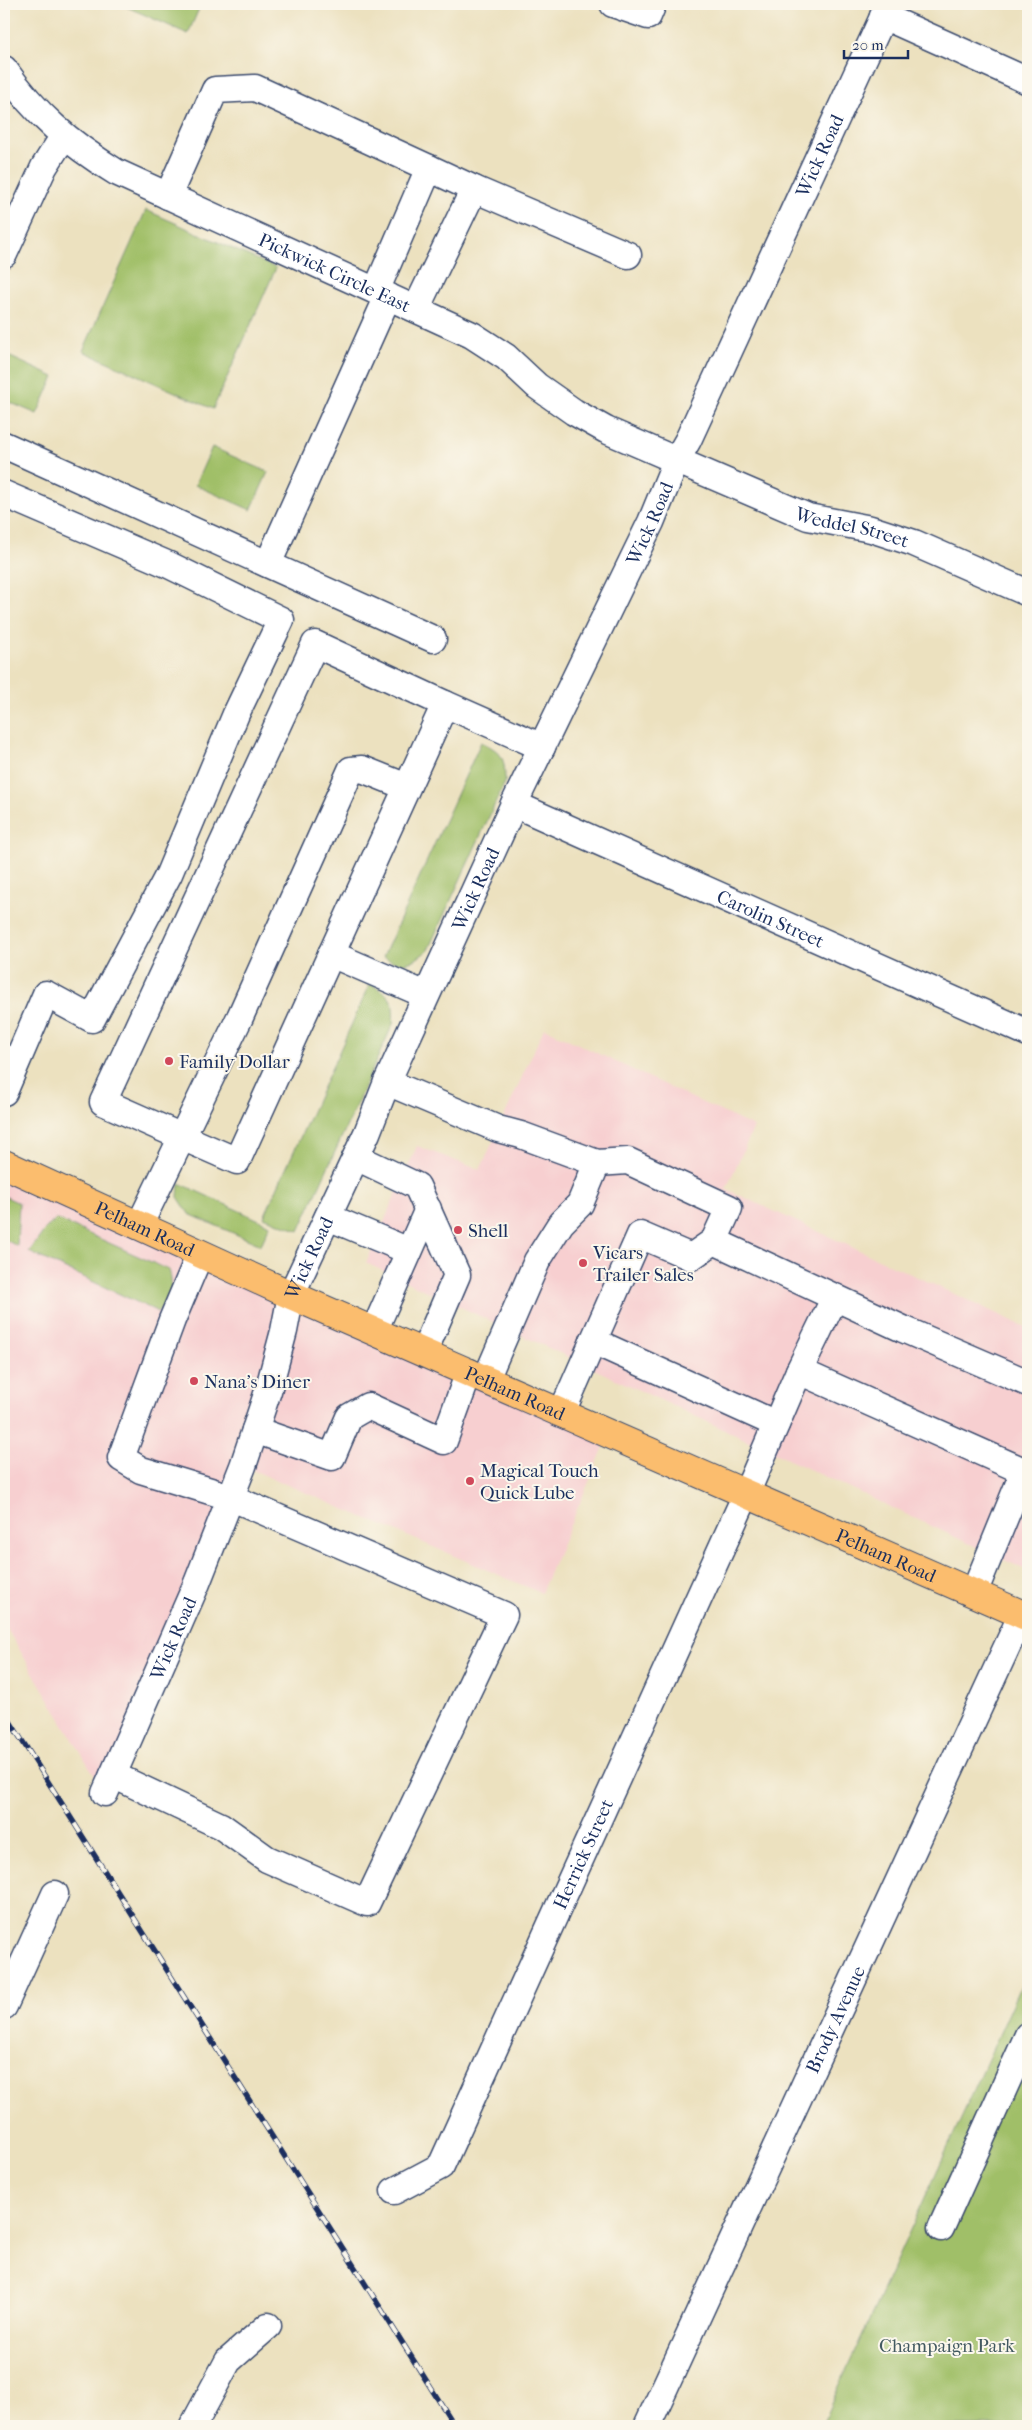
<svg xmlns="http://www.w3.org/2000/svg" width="1032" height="2430" font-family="'IM FELL French Canon',serif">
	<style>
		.built { fill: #f7cfd0 }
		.green { fill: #a0bf68; stroke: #5e7763 }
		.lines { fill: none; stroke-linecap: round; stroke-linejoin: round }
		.minor-casing { stroke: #3a4a6d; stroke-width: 29 }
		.major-casing { stroke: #3a4a6d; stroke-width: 30 }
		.minor { stroke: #fff; stroke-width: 26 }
		.major { stroke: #fbbd6e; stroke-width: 28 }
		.rail-casing { stroke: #1b2f5e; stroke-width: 5.5 }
		.rail { stroke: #fbf7ec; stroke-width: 4; stroke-dasharray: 11; stroke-linecap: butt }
		.poi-dot { fill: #d1495b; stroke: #fbf7ec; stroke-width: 2 }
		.labels { text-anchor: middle; stroke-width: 4; stroke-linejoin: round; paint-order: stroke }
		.street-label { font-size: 19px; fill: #1b2f5e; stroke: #fbf7ec }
		.poi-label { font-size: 19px; fill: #1b2f5e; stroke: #fbf7ec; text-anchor: start }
		.park-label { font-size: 19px; fill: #435a61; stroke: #fbf7ec }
	</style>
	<rect width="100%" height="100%" fill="#fbf7ec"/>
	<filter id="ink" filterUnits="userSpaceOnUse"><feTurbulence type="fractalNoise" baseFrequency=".02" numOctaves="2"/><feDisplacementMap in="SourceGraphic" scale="10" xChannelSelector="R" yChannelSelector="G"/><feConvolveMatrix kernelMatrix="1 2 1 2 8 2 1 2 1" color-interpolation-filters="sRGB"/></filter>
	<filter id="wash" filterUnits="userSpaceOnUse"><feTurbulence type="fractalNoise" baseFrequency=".0096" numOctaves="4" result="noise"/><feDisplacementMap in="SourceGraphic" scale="20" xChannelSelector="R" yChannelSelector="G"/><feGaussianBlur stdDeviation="1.12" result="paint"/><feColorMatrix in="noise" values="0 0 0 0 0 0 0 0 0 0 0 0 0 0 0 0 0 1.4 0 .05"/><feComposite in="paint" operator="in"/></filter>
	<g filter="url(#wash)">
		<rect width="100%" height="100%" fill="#ece1bf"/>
		<g class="built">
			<path d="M544 1028 754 1127 726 1189 1028 1328V1571L366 1263 417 1146 480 1170Z"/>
			<path d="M4 1164 610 1433 541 1593 243 1466 105 1793 4 1624Z"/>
		</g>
		<g class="green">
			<path d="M120 4H201L188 34Z"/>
			<path d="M146 210 276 268 213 409 83 351Z"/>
			<path d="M4 354 54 377 37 414 4 400Z"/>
			<path d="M212 447 268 472 251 510 195 485Z"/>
			<path d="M481 742C503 752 505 758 505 782L428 950C411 964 403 968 383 957Z"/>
			<path d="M370 984C391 994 395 1001 393 1024L299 1231 264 1217Z"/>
			<path d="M179 1183 270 1225 261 1245 189 1214 178 1197Z"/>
			<path d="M4 1196 19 1203 17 1246 4 1239Z"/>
			<path d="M56 1219 169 1270C174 1285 171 1302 157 1312L154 1310 29 1252 46 1228Z"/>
			<path d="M1028 1971V2426H821Z"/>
		</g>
	</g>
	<g filter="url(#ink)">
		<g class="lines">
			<defs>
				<g id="minor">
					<path d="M613 4 648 16 653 4"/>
					<path d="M883 16 1028 81"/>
					<path id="s1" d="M4 69C36 115 69 143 116 172L472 335 506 357 537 386 574 412 606 430 808 517 871 529 914 543 1028 593"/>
					<path d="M429 168 474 189"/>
					<path d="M168 196 215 90 255 88 429 168 376 291"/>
					<path d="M4 254 44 167 63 137"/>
					<path d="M416 309 474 189 628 255"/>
					<path d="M4 445 433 639"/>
					<path d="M4 494 169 565 281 620 236 714 169 874 92 1019 46 994 4 1092"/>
					<path d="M268 564 388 296"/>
					<path d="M445 704 542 747"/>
					<path id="s2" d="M514 804 1028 1033"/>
					<path d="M331 954 426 995"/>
					<path d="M387 1082 498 1129 521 1135 597 1163 628 1161 729 1208 714 1241 903 1329 1028 1383"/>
					<path d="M356 1157 417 1186 457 1275 424 1352"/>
					<path d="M328 1217 409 1251"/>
					<path d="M139 1226 182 1137 237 1161 445 704 315 644 103 1102 182 1137 240 1017 351 770 362 769 407 787"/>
					<path d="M374 1331 428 1209"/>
					<path d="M593 1341 776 1424"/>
					<path d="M799 1371 835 1297"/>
					<path d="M486 1379 537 1261 561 1223 580 1204 597 1163"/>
					<path d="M562 1412 640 1235 691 1257 714 1241"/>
					<path d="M255 1430 332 1457 349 1417 368 1406 444 1441 469 1372"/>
					<path d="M974 1593 1024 1471"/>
					<path d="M113 1775 221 1826 267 1859 367 1903 504 1615 230 1497 141 1470 121 1458 172 1320 200 1254"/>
					<path id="s3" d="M105 1793 197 1583 243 1466 268 1391 284 1331 291 1295 367 1133 387 1082 514 804 651 522 676 461 688 440 889 4"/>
					<path d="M4 2006 55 1894"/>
					<path id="s4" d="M394 2191 441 2166 747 1492 799 1371 1028 1473"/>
					<path d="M941 2228 1028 2035"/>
					<path d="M193 2426 228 2361 268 2326"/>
					<path id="s5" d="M647 2426 1022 1614"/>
				</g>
				<g id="major">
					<path id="s6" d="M4 1164 291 1295 1028 1617"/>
				</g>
			</defs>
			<use href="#minor" class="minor-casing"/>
			<use href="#major" class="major-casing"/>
			<use href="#minor" class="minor"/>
			<use href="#major" class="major"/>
			<defs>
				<path id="rail" d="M4 1712 455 2426"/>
			</defs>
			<use href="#rail" class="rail-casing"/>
			<use href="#rail" class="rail"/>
		</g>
	</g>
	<g class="poi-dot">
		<circle cx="169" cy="1061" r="5"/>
		<circle cx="458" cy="1230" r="5"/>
		<circle cx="583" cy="1263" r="5"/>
		<circle cx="194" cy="1381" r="5"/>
		<circle cx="470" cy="1481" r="5"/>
	</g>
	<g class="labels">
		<g class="street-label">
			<text dy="7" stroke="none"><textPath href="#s3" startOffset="1789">Wick Road</textPath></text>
			<text dy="7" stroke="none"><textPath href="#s1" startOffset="394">Pickwick Circle East</textPath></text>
			<text dy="7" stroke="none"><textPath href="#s3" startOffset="1384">Wick Road</textPath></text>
			<text dy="7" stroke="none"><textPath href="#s1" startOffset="975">Weddel Street</textPath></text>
			<text dy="7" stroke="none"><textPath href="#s3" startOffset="979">Wick Road</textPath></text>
			<text dy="7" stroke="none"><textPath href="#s2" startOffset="281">Carolin Street</textPath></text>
			<text dy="7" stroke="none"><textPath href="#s6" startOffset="155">Pelham Road</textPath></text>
			<text dy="7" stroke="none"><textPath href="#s3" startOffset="574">Wick Road</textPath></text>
			<text dy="7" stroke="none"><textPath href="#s6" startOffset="560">Pelham Road</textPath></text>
			<text dy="7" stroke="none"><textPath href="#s6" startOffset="965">Pelham Road</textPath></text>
			<text dy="7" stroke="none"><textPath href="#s3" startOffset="169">Wick Road</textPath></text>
			<text dy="7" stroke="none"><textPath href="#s4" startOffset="396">Herrick Street</textPath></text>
			<text dy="7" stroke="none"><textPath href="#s5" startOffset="448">Brody Avenue</textPath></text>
		</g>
		<g class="poi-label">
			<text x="179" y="1068">Family Dollar</text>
			<text x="468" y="1237">Shell</text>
			<text x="593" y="1259">Vicars<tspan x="593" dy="22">Trailer Sales</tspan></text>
			<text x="204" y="1388">Nana's Diner</text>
			<text x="480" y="1477">Magical Touch<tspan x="480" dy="22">Quick Lube</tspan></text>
		</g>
		<g class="park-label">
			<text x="947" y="2352">Champaign Park</text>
		</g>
	</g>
	<rect width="1032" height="2430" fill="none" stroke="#fbf7ec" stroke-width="20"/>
	<path d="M844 50v8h64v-8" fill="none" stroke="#1b2f5e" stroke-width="2.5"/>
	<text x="852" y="50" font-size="15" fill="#1b2f5e" stroke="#fbf7ec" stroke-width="4" paint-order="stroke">20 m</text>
</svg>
